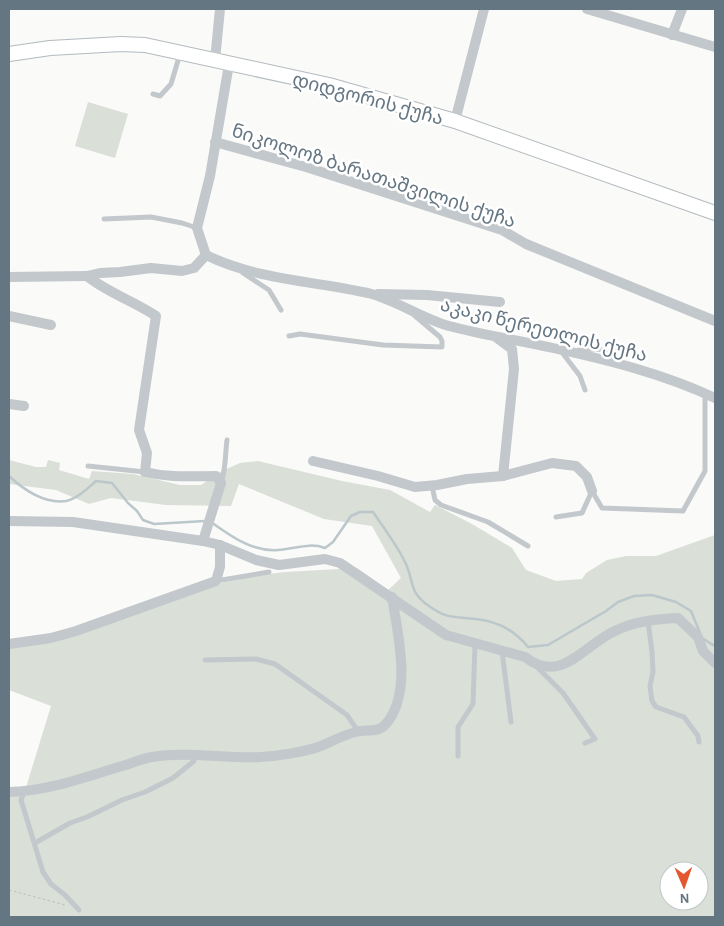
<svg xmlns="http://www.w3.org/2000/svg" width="724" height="926" font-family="'Alegreya Sans','Noto Sans Georgian',sans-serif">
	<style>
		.green { fill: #dadfd7; fill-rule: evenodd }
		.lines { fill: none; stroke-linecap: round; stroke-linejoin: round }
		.stream { stroke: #bbc7cb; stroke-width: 2.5 }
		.secondary-casing { stroke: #b3babf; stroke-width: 16 }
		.path { stroke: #bbbfc2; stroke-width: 1; stroke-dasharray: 2.5 2.5; stroke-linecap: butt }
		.lane { stroke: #c3c8cc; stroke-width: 5 }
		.street { stroke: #c3c8cc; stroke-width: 10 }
		.secondary { stroke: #fff; stroke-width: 14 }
		.labels { text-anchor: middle; stroke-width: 5; stroke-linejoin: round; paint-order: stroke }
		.street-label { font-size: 19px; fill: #657683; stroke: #fff }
	</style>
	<rect width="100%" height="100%" fill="#fafaf8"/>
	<g class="green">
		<path d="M88 102 128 114 115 158 75 146Z"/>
		<path d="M9 460 36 467H46L48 460 60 463 59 470 89 479 92 471 133 474 180 485H201L222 471 240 463 258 461 342 481 390 490 430 512 435 505 472 524 512 548 526 570 556 581 582 579 586 573 607 560 626 556H656L715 535V917H9V796L24 794 51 706 9 690V647L141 611 221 583 260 575 285 572 357 568 388 590 401 578 372 526 324 519 239 484 231 506 166 505 111 498 89 504 56 490 9 484ZM669 871H699V901H669Z"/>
	</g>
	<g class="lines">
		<g class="stream">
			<path d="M9 476C24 490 44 504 66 501 77 499 88 488 96 481L112 483 128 503 137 511 143 520 154 524 205 521"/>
			<path d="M211 522C231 536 252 552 278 550 295 549 309 542 325 548L333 542 351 516 360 512H373C384 528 396 544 404 560 415 580 407 591 429 606 448 620 455 616 476 619 497 621 515 631 528 647L548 645 606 611 618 602 634 596 652 595 676 602 691 611 700 633"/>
			<path d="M702 638 713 645 715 644"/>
		</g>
		<defs>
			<path id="secondary" d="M9 54 50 48 121 44 145 45 329 85 455 121 715 213"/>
		</defs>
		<use href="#secondary" class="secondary-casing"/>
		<path class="path" d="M9 890 65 905"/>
		<g class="lane">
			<path d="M153 94 160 96 171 84 180 54"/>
			<path d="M104 219 151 217 182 223 197 228"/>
			<path d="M243 273 269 290 281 310"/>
			<path d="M289 336 300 334 383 345 442 347V341L440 337 414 315"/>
			<path d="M579 350 593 349 633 351"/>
			<path d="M561 351 580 376 585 390"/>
			<path d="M88 466 145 472"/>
			<path d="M221 483C226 469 225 455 227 440"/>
			<path d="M432 486 435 500 441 505 488 522 528 546"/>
			<path d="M592 491 602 508 683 511 705 471V393"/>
			<path d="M556 517 582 513 592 491"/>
			<path d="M216 581 269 572"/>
			<path d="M648 621 652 652 653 672 650 686 652 701 656 707 684 717 698 736 699 742"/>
			<path d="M502 651 511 722"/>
			<path d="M205 660 256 659 275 664 347 715 358 731"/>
			<path d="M537 667 563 693 595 739 585 743"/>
			<path d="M458 756V727L473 704 475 644"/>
			<path d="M24 792 21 800 43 872 51 884 65 895 79 910"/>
			<path d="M35 843 70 823 87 817 122 800 145 792 173 778 194 761V755"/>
		</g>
		<g class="street">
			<path d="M587 9 715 47"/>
			<path d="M672 35 682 9"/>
			<path d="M215 60 220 9"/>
			<path d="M229 64 210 176 197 228 206 255C257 280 314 281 368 293 396 300 421 318 449 326 483 335 518 340 553 348 608 360 664 374 715 398"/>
			<path d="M455 121 484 9"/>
			<path d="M215 142 306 167 502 230 526 244 715 321"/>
			<path d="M87 276C108 293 134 301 156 316L139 430 147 453 145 472C170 478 190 476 216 476L221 483 203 541"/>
			<path d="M9 277 87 276 100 273 120 272 151 268 182 271 194 268 206 255"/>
			<path d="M378 294 427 295 500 302"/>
			<path d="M9 316 51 325"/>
			<path d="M497 338 512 349 514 369 503 476"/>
			<path d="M9 404 24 406"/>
			<path d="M313 461 378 476 415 487 437 485 467 479 503 476 552 463 576 466 587 477 592 491"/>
			<path d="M9 521 73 522 203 541 220 545 256 560 279 565 325 559 340 563 446 635 525 657C562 686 585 643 617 630 636 621 657 619 678 618L698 637 703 651 715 663"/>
			<path d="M9 644 51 638 76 631 216 581 220 567V545"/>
			<path d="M9 792C48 791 82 778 119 767 130 764 141 759 152 757 188 751 225 759 261 757 278 756 305 752 321 746 333 741 343 735 356 732 365 729 378 733 385 725 413 694 398 635 392 597"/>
		</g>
		<use href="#secondary" class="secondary"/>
	</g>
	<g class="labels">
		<g class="street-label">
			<text transform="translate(368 98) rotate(15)" y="7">დიდგორის ქუჩა</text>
			<text transform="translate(374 175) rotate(18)" y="7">ნიკოლოზ ბარათაშვილის ქუჩა</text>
			<text transform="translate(544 329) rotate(14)" y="7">აკაკი წერეთლის ქუჩა</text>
		</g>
	</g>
	<rect width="724" height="926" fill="none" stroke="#657683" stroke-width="20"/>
	<g transform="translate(684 886) rotate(178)"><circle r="24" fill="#ffffff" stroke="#c1c8cd"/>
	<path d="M0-4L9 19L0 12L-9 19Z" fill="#e4572e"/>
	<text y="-8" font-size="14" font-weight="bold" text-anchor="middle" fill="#657683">N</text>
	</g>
</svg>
